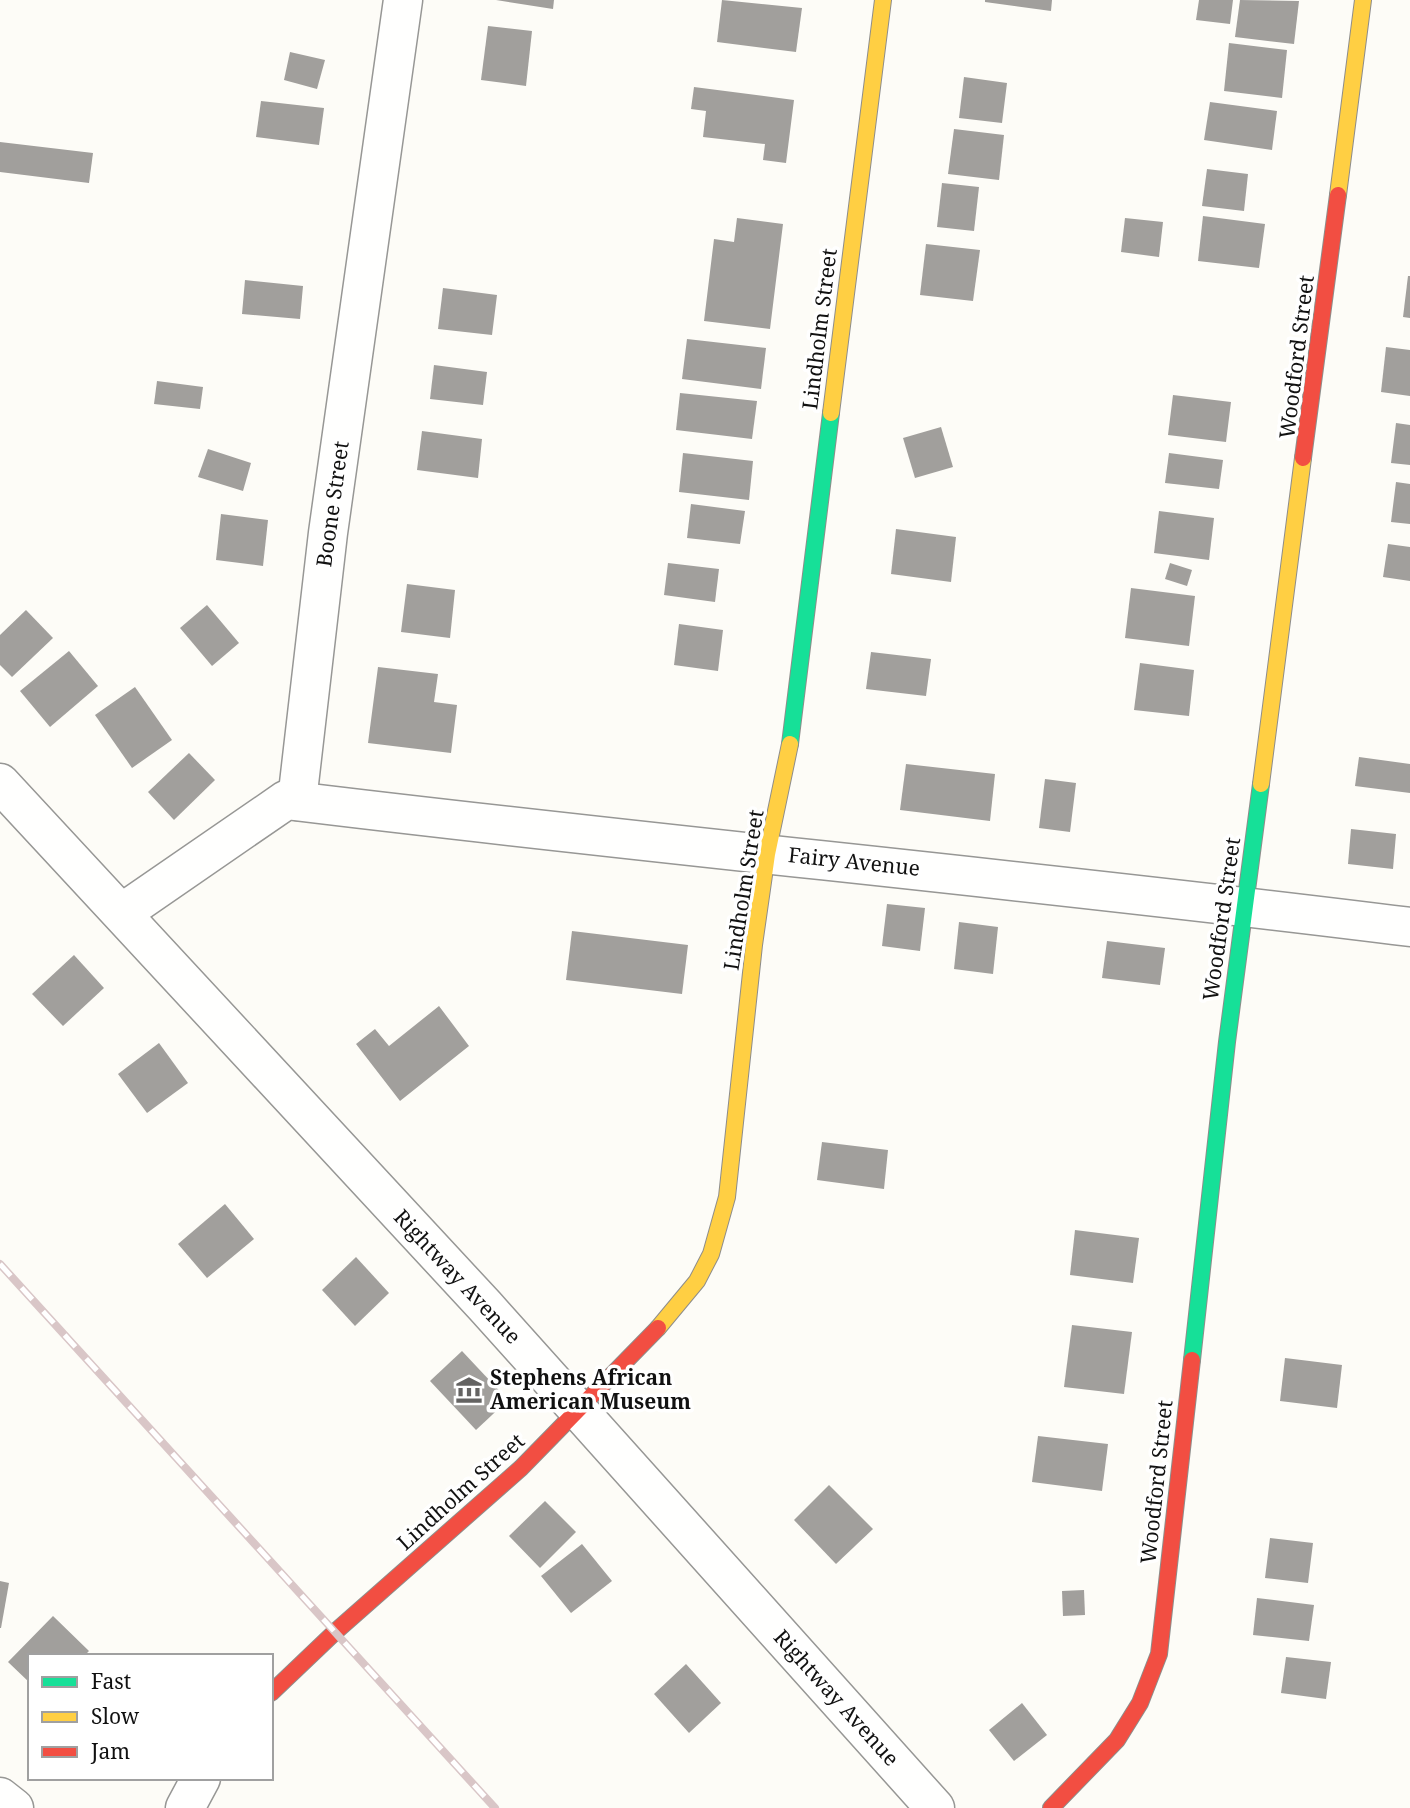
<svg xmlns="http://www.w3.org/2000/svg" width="1410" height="1808" font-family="'Noto Serif',serif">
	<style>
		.building { fill: #a19f9c }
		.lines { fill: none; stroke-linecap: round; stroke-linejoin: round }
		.street-casing { stroke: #979795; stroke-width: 41 }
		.fast-casing { stroke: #8e8d8b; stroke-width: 18 }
		.slow-casing { stroke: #8e8d8b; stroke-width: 18 }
		.jam-casing { stroke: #8e8d8b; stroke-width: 18 }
		.street { stroke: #fffffe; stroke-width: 38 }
		.fast { stroke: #16e098; stroke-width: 16 }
		.slow { stroke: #ffcf43; stroke-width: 16 }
		.jam { stroke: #f24e42; stroke-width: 16 }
		.rail-casing { stroke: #d9c6c7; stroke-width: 8 }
		.rail { stroke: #fff; stroke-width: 5; stroke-dasharray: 16; stroke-linecap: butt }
		.labels { text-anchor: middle; stroke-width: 7; stroke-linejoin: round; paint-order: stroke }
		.street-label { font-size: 21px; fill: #111; stroke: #fff }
		.poi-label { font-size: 21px; font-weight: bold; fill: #111; stroke: #fff; text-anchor: start }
	</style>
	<rect width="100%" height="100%" fill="#fdfcf7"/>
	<g class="building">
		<path d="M496 0H554L553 9Z"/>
		<path d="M722 0 802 8 796 52 717 42Z"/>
		<path d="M985 0H1052L1051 11 985 2Z"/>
		<path d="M1199 0H1233L1230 24 1196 20Z"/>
		<path d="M1240 0 1299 1 1294 44 1235 37Z"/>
		<path d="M488 26 532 31 526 86 481 80Z"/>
		<path d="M1229 43 1287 50 1282 98 1224 91Z"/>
		<path d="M290 52 325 60 317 89 284 80Z"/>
		<path d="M964 77 1007 83 1002 123 959 118Z"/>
		<path d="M694 87 794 100 786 163 763 160 765 144 703 137 706 111 691 109Z"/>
		<path d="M261 101 324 108 319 145 256 137Z"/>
		<path d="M1210 102 1277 111 1272 150 1204 140Z"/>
		<path d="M954 129 1004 135 999 180 948 174Z"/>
		<path d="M0 142 93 153 89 183 0 172Z"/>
		<path d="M1207 169 1248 174 1244 211 1202 206Z"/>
		<path d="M942 183 979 187 974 231 937 227Z"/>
		<path d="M1203 216 1265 224 1259 268 1198 261Z"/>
		<path d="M737 218 783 224 770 329 704 321 714 239 734 242Z"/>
		<path d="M1125 218 1163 222 1159 257 1121 252Z"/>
		<path d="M926 244 980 250 973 301 920 295Z"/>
		<path d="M1408 276H1410V318L1403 317Z"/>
		<path d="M245 280 303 286 300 319 242 314Z"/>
		<path d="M443 288 497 295 492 335 438 329Z"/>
		<path d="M687 339 766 348 761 389 682 379Z"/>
		<path d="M1386 347 1410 350V396L1381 392Z"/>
		<path d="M434 365 487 372 483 405 430 399Z"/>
		<path d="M157 381 203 387 200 409 154 404Z"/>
		<path d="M680 393 757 401 752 439 676 430Z"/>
		<path d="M1173 395 1231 402 1226 442 1168 435Z"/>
		<path d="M1396 423 1410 425V465L1391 463Z"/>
		<path d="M941 427 953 467 915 478 903 438Z"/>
		<path d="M422 431 482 439 478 478 417 470Z"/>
		<path d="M208 449 251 463 243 491 198 477Z"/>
		<path d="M683 453 753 461 749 500 679 492Z"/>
		<path d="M1169 453 1223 460 1219 489 1165 483Z"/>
		<path d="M1396 482 1410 484V524L1391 522Z"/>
		<path d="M691 504 745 511 740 544 687 538Z"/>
		<path d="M1159 511 1214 518 1209 560 1154 553Z"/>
		<path d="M221 514 268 520 263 566 216 560Z"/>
		<path d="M896 529 956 537 951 582 891 574Z"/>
		<path d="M1388 544 1410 547V581L1383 577Z"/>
		<path d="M668 563 719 569 715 602 664 595Z"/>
		<path d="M1170 563 1192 570 1187 586 1165 579Z"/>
		<path d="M407 584 455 590 450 638 401 632Z"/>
		<path d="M1131 588 1195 596 1189 646 1125 638Z"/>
		<path d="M207 605 239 643 212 666 180 628Z"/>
		<path d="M26 610 53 638 12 677 0 665V635Z"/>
		<path d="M679 624 723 630 718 671 674 665Z"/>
		<path d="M69 651 98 686 50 727 20 691Z"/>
		<path d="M871 652 931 659 926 696 866 689Z"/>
		<path d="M1140 663 1194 670 1189 716 1134 710Z"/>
		<path d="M378 667 438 674 434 702 457 705 451 753 368 743Z"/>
		<path d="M135 687 172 740 132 768 95 715Z"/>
		<path d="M189 753 215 780 174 820 148 792Z"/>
		<path d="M1359 757 1410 764V793L1355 786Z"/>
		<path d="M906 764 995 774 990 821 900 810Z"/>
		<path d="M1045 779 1076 783 1070 832 1039 828Z"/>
		<path d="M1351 829 1396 834 1393 869 1348 864Z"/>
		<path d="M887 904 925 908 920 951 882 946Z"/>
		<path d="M959 922 998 927 993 974 954 969Z"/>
		<path d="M572 931 688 945 682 994 566 980Z"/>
		<path d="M1107 941 1165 948 1160 985 1102 978Z"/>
		<path d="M74 955 104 988 63 1026 32 994Z"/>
		<path d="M439 1006 469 1046 400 1101 356 1044 375 1029 389 1046Z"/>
		<path d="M159 1043 188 1083 147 1113 118 1074Z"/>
		<path d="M822 1142 888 1150 884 1189 817 1180Z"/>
		<path d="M225 1204 254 1239 207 1278 178 1244Z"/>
		<path d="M1075 1230 1139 1238 1133 1283 1070 1275Z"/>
		<path d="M356 1257 389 1293 355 1326 322 1290Z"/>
		<path d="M1072 1325 1132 1332 1124 1394 1064 1387Z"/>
		<path d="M462 1351 508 1400 476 1430 430 1381Z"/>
		<path d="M1285 1358 1342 1365 1337 1408 1280 1401Z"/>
		<path d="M1038 1436 1108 1444 1102 1491 1032 1482Z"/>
		<path d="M829 1485 873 1529 836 1564 794 1520Z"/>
		<path d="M545 1501 576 1532 540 1568 509 1536Z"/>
		<path d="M1270 1538 1313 1543 1308 1583 1265 1578Z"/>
		<path d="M582 1544 612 1581 571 1613 541 1576Z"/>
		<path d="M0 1581 9 1583 1 1628H0Z"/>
		<path d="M1084 1590 1085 1615 1063 1616 1062 1591Z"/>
		<path d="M1257 1598 1314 1605 1309 1641 1253 1635Z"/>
		<path d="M53 1616 89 1651 84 1656H30V1683L8 1662Z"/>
		<path d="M1286 1657 1331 1662 1326 1699 1281 1693Z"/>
		<path d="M686 1664 721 1703 689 1733 654 1694Z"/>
		<path d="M1022 1703 1047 1735 1014 1761 989 1730Z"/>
	</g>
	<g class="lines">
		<defs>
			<g id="street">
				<path d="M0 783 485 1306 935 1808"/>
				<path d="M297 801 328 533 403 0"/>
				<path d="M122 913 286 800C661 846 1036 880 1410 927"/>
				<path d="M0 1797 14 1808"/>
				<path d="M185 1808 201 1778"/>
			</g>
			<g id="fast">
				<path d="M790 744 831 413"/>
				<path d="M1192 1360 1227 1042 1261 784"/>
			</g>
			<g id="slow">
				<path d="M1338 195 1363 0"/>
				<path d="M831 413 883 0"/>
				<path d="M1261 784 1303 458"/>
				<path d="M658 1328 697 1281 711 1254 727 1197 754 945 767 854 790 744"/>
			</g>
			<g id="jam">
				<path d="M1303 458 1338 195"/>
				<path d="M271 1693 335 1632 521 1468 658 1328"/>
				<path d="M1051 1808 1117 1740 1140 1703 1159 1654 1192 1360"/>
			</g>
		</defs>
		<use href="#street" class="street-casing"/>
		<use href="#fast" class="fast-casing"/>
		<use href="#slow" class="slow-casing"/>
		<use href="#jam" class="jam-casing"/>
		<use href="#street" class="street"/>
		<use href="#fast" class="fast"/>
		<use href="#slow" class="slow"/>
		<use href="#jam" class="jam"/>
		<defs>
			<path id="rail" d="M0 1264 495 1808"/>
		</defs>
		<use href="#rail" class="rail-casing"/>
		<use href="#rail" class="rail"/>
	</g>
	<defs>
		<symbol id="museum-bare" viewBox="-9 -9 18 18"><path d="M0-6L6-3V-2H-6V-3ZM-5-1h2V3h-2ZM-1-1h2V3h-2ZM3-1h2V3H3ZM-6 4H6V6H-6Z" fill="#646362" stroke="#fff" stroke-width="2.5" paint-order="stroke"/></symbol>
	</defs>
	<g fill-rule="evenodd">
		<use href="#museum-bare" x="450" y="1371" width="38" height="38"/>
	</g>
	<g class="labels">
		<g class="street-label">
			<text transform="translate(820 329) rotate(-83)" y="7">Lindholm Street</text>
			<text transform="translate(1297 357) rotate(-83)" y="7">Woodford Street</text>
			<text transform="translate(333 504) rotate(-82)" y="7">Boone Street</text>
			<text transform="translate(854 862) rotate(6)" y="7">Fairy Avenue</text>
			<text transform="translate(744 890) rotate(-81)" y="7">Lindholm Street</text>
			<text transform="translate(1222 919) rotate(-82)" y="7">Woodford Street</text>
			<text transform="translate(457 1277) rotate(47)" y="7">Rightway Avenue</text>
			<text transform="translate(1157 1482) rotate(-84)" y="7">Woodford Street</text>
			<text transform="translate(461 1492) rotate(-42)" y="7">Lindholm Street</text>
			<text transform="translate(836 1698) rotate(48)" y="7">Rightway Avenue</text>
		</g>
		<g class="poi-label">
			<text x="490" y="1385">Stephens African<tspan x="490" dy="24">American Museum</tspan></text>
		</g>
	</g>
	<rect x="28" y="1654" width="245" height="126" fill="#ffffff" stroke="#a0a0a0" stroke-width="2"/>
	<rect x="42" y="1677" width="35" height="10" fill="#16e098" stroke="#a0a0a0" stroke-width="2"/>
	<text x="91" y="1689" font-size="21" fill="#111111">Fast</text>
	<rect x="42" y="1712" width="35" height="10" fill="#ffcf43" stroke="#a0a0a0" stroke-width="2"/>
	<text x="91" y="1724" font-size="21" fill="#111111">Slow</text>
	<rect x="42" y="1747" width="35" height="10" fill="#f24e42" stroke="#a0a0a0" stroke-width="2"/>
	<text x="91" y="1759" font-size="21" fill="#111111">Jam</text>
</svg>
